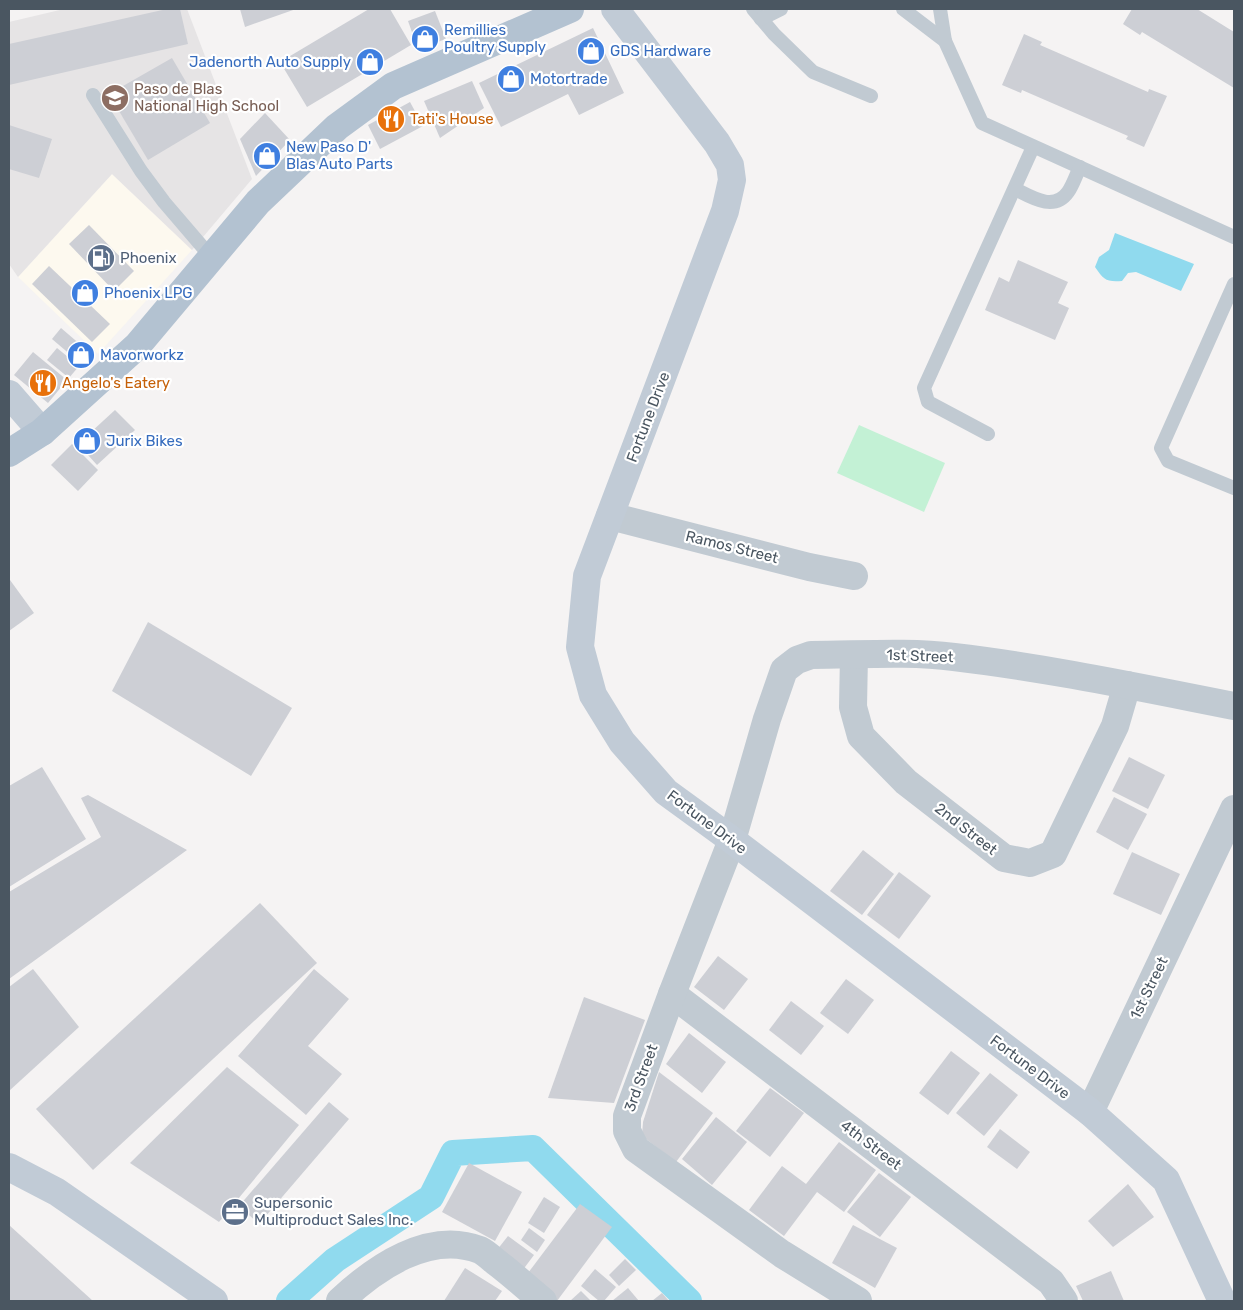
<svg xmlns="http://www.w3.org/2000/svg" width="1243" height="1310" font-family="Rubik,sans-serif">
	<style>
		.commercial { fill: #fdf9ef }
		.education { fill: #e6e4e5 }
		.green { fill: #c3f1d5 }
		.water { fill: #90daee }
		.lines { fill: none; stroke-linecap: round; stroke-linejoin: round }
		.canal { stroke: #90daee; stroke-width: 26 }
		.building { fill: #cdcfd5 }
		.lane { stroke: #c1cad2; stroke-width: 14 }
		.street { stroke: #c1cad2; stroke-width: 28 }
		.secondary { stroke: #c1cbd6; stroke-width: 28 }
		.primary { stroke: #b3c2d1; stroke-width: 28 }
		.labels { text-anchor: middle; stroke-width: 4.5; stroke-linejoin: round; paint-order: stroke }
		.shop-label { font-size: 15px; fill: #366cbe; stroke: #fff; text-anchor: start }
		.education-label { font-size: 15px; fill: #785e54; stroke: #fff; text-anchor: start }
		.food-label { font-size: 15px; fill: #c56008; stroke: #fff; text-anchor: start }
		.service-label { font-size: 15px; fill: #4e5e75; stroke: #fff; text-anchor: start }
		.street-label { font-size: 15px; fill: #4a5661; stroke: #fff }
	</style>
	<rect width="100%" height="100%" fill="#f5f3f3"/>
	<path class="commercial" d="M112 174 192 250 98 354 18 277Z"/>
	<path class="education" d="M64 9H187L252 179 192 250 112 174 18 277 9 264V22Z"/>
	<path class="green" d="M859 425 945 463 924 512 837 473Z"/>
	<path class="water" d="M1115 233 1194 264 1181 291 1136 272 1128 273 1122 281C1106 282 1104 280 1095 267L1099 257 1109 250Z"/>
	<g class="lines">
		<path class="canal" d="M289 1301 335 1260 431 1197 453 1153 533 1148 689 1301"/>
	</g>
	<g class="building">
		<path d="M167 9H180L188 44 9 85V44Z"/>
		<path d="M240 9H296L245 27Z"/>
		<path d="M369 9H390L411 45 307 107 280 62Z"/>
		<path d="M1132 9H1197L1234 32V88L1142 32 1140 35 1123 24Z"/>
		<path d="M435 11 446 39 418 49 408 21Z"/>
		<path d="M593 28 624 93 579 115 568 94 501 127 479 83Z"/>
		<path d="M1024 34 1042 42 1040 45 1148 92 1149 89 1167 96 1144 147 1126 139 1128 136 1022 90 1021 93 1002 85Z"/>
		<path d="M172 58 210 123 148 160 109 94Z"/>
		<path d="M472 81 484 108 440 138 424 101Z"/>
		<path d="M410 102 423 126 380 149 368 125Z"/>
		<path d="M265 113 290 140 256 176 240 139Z"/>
		<path d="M9 125 52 139 39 178 9 169Z"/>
		<path d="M89 225 134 271 114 291 69 244Z"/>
		<path d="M1018 260 1068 282 1058 303 1069 308 1055 340 985 310 999 277 1009 282Z"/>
		<path d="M49 266 110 324 92 342 32 284Z"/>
		<path d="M61 328 89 352 79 362 52 339Z"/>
		<path d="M57 348 79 366 69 378 47 360Z"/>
		<path d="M33 352 67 380 48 403 14 375Z"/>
		<path d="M115 410 135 430 97 465 78 444Z"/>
		<path d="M72 444 98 470 78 491 51 465Z"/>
		<path d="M10 580 34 613 9 631V581Z"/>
		<path d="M148 622 292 708 251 776 112 691Z"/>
		<path d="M1129 757 1165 775 1148 809 1112 791Z"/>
		<path d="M42 767 86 839 9 887V786Z"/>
		<path d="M88 795 187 850 9 979V892L101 837 81 798Z"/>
		<path d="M1114 797 1147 814 1128 850 1096 832Z"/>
		<path d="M863 850 894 874 862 915 830 891Z"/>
		<path d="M1132 852 1180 874 1161 915 1113 894Z"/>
		<path d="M899 872 931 896 899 939 867 915Z"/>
		<path d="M260 903 317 963 93 1170 36 1109Z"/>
		<path d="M718 956 748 979 724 1010 694 987Z"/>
		<path d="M33 969 79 1027 9 1091V987Z"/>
		<path d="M314 969 349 999 308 1046 342 1074 306 1115 238 1056Z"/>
		<path d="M846 979 874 1000 848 1034 820 1013Z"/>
		<path d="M584 997 645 1020 614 1103 548 1098Z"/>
		<path d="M791 1001 824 1026 801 1055 769 1030Z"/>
		<path d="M689 1033 726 1062 702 1093 666 1064Z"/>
		<path d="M951 1051 980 1073 948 1115 919 1093Z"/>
		<path d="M227 1067 299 1125 219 1222 130 1163Z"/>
		<path d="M659 1072 713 1113 676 1162 642 1136 643 1122Z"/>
		<path d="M990 1073 1018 1095 984 1136 956 1113Z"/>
		<path d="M770 1088 804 1113 770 1157 736 1131Z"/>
		<path d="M329 1102 349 1119 259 1224 239 1206Z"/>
		<path d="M716 1117 747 1142 712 1185 682 1159Z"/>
		<path d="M1000 1129 1030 1152 1017 1169 987 1147Z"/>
		<path d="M839 1142 876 1170 844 1212 817 1192 784 1236 749 1210 782 1166 806 1184Z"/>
		<path d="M469 1163 522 1192 495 1241 442 1212Z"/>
		<path d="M879 1173 911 1197 880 1237 847 1212Z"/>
		<path d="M1128 1184 1154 1217 1113 1247 1088 1221Z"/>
		<path d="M544 1197 560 1207 544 1233 528 1223Z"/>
		<path d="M580 1204 612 1227 557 1301 525 1277Z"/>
		<path d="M9 1225 93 1301H9Z"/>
		<path d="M853 1225 897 1248 875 1288 832 1263Z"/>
		<path d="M529 1228 545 1240 537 1252 521 1240Z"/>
		<path d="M508 1236 534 1255 519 1275 493 1255Z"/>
		<path d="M625 1259 636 1270 619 1286 609 1275Z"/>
		<path d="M465 1268 502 1291 495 1301H444Z"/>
		<path d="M595 1269 616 1287 604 1301H599L581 1286Z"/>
		<path d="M1111 1271 1124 1301H1083L1076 1286Z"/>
		<path d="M628 1288 639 1301H612Z"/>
		<path d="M581 1291 591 1301H570Z"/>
		<path d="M662 1293 669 1301H652Z"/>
	</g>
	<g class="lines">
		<g class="lane">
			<path d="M753 9 774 34 813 72 871 96"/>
			<path d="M903 9 945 41 982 123 1234 237"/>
			<path d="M940 9 945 41"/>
			<path d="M761 19 781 9"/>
			<path d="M93 95 141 171 164 202 212 258"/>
			<path d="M1015 189C1031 197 1054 212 1068 192 1073 185 1076 175 1080 167"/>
			<path d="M1234 284 1161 448 1168 461 1234 488"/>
			<path d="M988 434 928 402 924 388 1033 147"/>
		</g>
		<g class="street">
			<path d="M610 516 809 567 854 576"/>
			<path d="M854 655 853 707 861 736 906 782 1004 858 1030 863 1053 854 1115 726 1127 685"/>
			<path d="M672 994 1051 1282 1064 1301"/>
			<path d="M1090 1112 1234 809"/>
			<path d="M340 1301C375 1268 429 1230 480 1250 486 1253 491 1258 496 1262 512 1274 527 1288 543 1301"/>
			<path d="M858 1301 782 1254 636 1149 627 1131V1116L672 994 732 840 767 719 784 670 797 660 811 655C858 655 907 651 954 657 1048 668 1142 688 1234 706"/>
		</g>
		<g class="secondary">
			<path d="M615 9 717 143 730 165 732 180 725 211 587 576 580 647 593 695 622 742 666 792 732 840 1090 1112 1166 1180 1222 1301"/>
			<path d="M9 394 42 432"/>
			<path d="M9 1167 57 1192 214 1301"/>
		</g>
		<path class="primary" d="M9 453 42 432 137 346 258 202 337 127 393 86 570 9"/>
	</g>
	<defs>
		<symbol id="shop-disc" viewBox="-11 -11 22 22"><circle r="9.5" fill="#3f7fe0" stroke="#fff"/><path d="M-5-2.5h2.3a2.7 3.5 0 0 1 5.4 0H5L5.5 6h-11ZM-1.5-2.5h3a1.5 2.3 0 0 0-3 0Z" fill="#fff"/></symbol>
		<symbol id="school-disc" viewBox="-11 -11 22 22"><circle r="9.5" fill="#8d6e63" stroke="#fff"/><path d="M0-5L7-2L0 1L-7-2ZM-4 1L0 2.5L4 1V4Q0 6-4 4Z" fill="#fff"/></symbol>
		<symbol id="restaurant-disc" viewBox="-11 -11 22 22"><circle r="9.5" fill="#e8710a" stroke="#fff"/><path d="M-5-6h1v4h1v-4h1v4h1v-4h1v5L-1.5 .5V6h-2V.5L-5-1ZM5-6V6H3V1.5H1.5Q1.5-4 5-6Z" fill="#fff"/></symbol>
		<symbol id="fuel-disc" viewBox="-11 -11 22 22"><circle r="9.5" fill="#5c6f8a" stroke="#fff"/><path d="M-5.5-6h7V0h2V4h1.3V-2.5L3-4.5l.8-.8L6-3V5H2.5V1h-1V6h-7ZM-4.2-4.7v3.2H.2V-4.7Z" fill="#fff"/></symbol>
		<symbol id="office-disc" viewBox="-11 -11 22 22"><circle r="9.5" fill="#5c6f8a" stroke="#fff"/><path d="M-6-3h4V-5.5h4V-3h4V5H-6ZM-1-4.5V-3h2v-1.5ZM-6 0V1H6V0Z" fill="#fff"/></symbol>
	</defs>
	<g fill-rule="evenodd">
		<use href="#shop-disc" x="409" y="23" width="32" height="32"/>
		<use href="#shop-disc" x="575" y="35" width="32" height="32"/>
		<use href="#shop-disc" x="354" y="46" width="32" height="32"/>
		<use href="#shop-disc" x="495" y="63" width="32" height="32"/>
		<use href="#school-disc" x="99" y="82" width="32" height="32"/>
		<use href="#restaurant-disc" x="375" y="103" width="32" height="32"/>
		<use href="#shop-disc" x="251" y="140" width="32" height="32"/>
		<use href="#fuel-disc" x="85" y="242" width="32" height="32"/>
		<use href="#shop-disc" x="69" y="277" width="32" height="32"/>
		<use href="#shop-disc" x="65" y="339" width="32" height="32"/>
		<use href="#restaurant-disc" x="27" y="367" width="32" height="32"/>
		<use href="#shop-disc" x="71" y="425" width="32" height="32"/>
		<use href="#office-disc" x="219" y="1196" width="32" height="32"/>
	</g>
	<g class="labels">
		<g class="shop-label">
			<text x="444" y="35">Remillies<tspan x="444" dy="17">Poultry Supply</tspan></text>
			<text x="610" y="56">GDS Hardware</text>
			<text x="351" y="67" text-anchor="end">Jadenorth Auto Supply</text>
			<text x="530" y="84">Motortrade</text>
			<text x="286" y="152">New Paso D'<tspan x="286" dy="17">Blas Auto Parts</tspan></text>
			<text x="104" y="298">Phoenix LPG</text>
			<text x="100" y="360">Mavorworkz</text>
			<text x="106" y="446">Jurix Bikes</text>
		</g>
		<g class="education-label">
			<text x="134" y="94">Paso de Blas<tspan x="134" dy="17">National High School</tspan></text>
		</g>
		<g class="food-label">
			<text x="410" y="124">Tati's House</text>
			<text x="62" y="388">Angelo's Eatery</text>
		</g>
		<g class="service-label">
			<text x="120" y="263">Phoenix</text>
			<text x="254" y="1208">Supersonic<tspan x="254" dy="17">Multiproduct Sales Inc.</tspan></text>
		</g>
		<g class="street-label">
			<text transform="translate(648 417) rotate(-69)" y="5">Fortune Drive</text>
			<text transform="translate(732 547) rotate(14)" y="5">Ramos Street</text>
			<text transform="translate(920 656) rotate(2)" y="5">1st Street</text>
			<text transform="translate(707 822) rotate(37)" y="5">Fortune Drive</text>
			<text transform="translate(966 829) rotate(38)" y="5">2nd Street</text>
			<text transform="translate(1149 988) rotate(-64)" y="5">1st Street</text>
			<text transform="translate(1030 1067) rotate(37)" y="5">Fortune Drive</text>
			<text transform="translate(641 1078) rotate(-70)" y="5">3rd Street</text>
			<text transform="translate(871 1145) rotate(37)" y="5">4th Street</text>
		</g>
	</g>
	<rect width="1243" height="1310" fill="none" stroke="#4a5661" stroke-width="20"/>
</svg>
